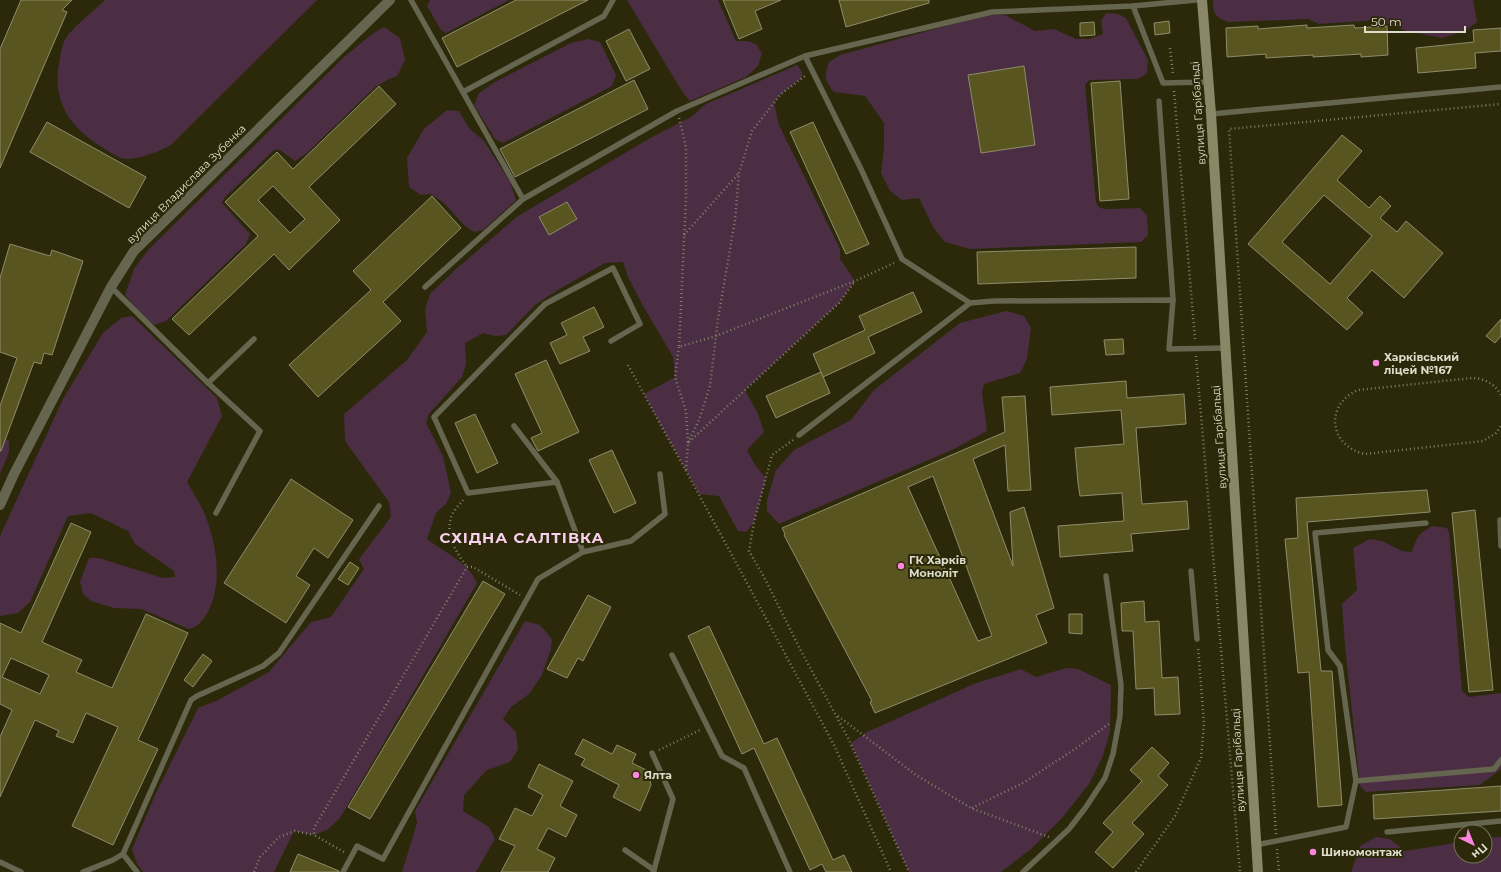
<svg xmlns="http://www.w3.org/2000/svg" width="1501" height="872" font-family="Montserrat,sans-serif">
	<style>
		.green { fill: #4b2e43 }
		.building { fill: #595521; stroke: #8e8d6b; fill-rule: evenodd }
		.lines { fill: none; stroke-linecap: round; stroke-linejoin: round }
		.path { stroke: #818066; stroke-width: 2.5; stroke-dasharray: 1 3; stroke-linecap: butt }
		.lane { stroke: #66654f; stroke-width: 5.5 }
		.street { stroke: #66654f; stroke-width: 10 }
		.secondary { stroke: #898765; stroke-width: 10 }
		.poi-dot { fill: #fe85df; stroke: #2b2909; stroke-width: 1.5 }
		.labels { text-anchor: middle; stroke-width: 4; stroke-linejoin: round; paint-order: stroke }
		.street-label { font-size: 11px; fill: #deddcb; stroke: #2b2909 }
		.poi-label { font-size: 11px; font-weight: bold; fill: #deddcb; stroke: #2b2909; text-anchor: start }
		.district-label { font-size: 15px; font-weight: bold; letter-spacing: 1px; fill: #fad0ed; stroke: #2b2909 }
	</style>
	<rect width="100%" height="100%" fill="#2b2909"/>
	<g class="green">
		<path d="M105 0H317L171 145C160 151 134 162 121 158 116 156 110 152 105 149 70 129 50 100 60 59 61 52 62 44 66 38 73 27 95 10 105 0Z"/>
		<path d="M430 0H509L446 33 441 30 427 6Z"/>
		<path d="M627 0H718L736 41H747L756 44 762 53 758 66 746 77 690 101 684 94 669 70Z"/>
		<path d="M1213 0H1473L1477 22 1465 31 1442 38 1407 31 1378 20 1319 24 1308 19 1228 22C1215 17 1213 14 1213 0Z"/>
		<path d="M1106 13 1118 14 1126 18 1148 60 1147 73 1138 79 1089 80 1085 85 1096 203 1100 208 1107 209 1140 208 1147 216 1148 235 1141 242 970 249 945 242 933 227 919 198 902 200 890 191 881 173 884 148V123L865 96 834 92C824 80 824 76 829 62L840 55 986 15H1005L1035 31 1054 29 1076 39H1090L1103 34 1101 21Z"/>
		<path d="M384 27 400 38 405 60 397 76 389 79 375 87 307 153 295 161 280 150 275 149 224 198 222 203 250 234 246 244 166 321 154 325 139 312 125 295 134 269 148 250 343 58 372 34Z"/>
		<path d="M588 39 600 42 616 75 612 86 503 143 495 139 474 105 479 93 495 82 571 43Z"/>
		<path d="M797 65 802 72V78L781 94 774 103 779 125 840 249V259L855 281 839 303 745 390 758 414 764 432 747 450 755 465 766 478 754 522 746 532 738 531 719 496 699 494 644 394 675 377 673 357 642 304 628 277 623 262 605 263 556 291 535 305 506 335 495 336 483 333 465 343 466 364 462 377 429 414 426 423 443 456 451 493 446 504 436 513 427 539C444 552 468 562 477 583L340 818 327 830 314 835 294 831 274 872H143L137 864 132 849 156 793 198 708 218 700 269 672 311 622 331 617 364 569 359 559 391 517 389 502 345 441 344 414 407 360 427 332 425 309 430 294 455 270 518 216 652 137 691 117 706 104Z"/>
		<path d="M447 110 459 111 469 128 484 141 510 182 516 200 483 230 474 232 465 226 443 202 430 194 421 195 409 187 407 158 424 129Z"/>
		<path d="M1006 311 1024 316 1031 328 1027 359 1020 373 984 384 982 392 987 431 954 449 779 524 767 511V500L776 470 794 450 851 420 874 390 960 323Z"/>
		<path d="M132 316 217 398 222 416 187 482C194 495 204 509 208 523 219 554 223 598 200 623 197 626 193 628 189 629L141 609 114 608 91 601 83 594 80 582 89 558H99L163 578 175 577 174 571 135 544 128 531 91 513 68 516 30 602 18 613 0 616V536L63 399 103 333 121 318Z"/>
		<path d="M0 436 9 441V452L0 474Z"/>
		<path d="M1433 526 1447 528 1449 532 1462 691 1469 697 1501 693V769L1480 785 1366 792 1360 786 1345 646 1342 604 1357 590 1353 548 1370 539 1382 541 1402 551 1412 552C1417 536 1419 533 1433 526Z"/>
		<path d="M525 621 540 625 552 639 551 649 542 675 529 694 511 707 503 719 516 732 518 749 510 762 487 770 464 795 463 811 489 827 495 839 476 872H402L417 823 415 811Z"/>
		<path d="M1066 668 1078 669 1111 685 1110 732 1102 758 1089 784 1061 819 1031 849 1001 872H909L851 743 867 732 976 683 1021 669 1036 677Z"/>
		<path d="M1376 837 1390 839 1405 851 1461 842V856H1485V838L1501 837V872H1352V869L1360 846Z"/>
	</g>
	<g class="building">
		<path d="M21 0H72L62 10 67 12 0 168V49Z"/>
		<path d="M516 0H588L457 67 442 38Z"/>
		<path d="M723 0H781L755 11 762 29 739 39Z"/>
		<path d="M839 0H929V3L846 27Z"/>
		<path d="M1169 21 1170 33 1155 35 1154 23Z"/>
		<path d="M1094 22 1095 35 1080 36V23Z"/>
		<path d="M1307 25V28L1354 25 1355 28 1387 26 1388 55 1361 57V54L1313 57V55L1266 58V54L1227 57 1226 28 1258 26V29Z"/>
		<path d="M1501 28V51L1475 53 1476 68 1418 73 1416 48 1474 42 1473 30Z"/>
		<path d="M629 29 650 69 626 81 606 41Z"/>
		<path d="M1024 66 1035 145 981 153 968 75Z"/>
		<path d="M634 80 648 109 515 177 500 149Z"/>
		<path d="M1120 81 1129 199 1100 201 1091 83Z"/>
		<path d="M379 86 396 104 309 187 340 220 289 270 274 254 189 335 172 319 258 236 225 202 277 152 293 169ZM273 186 305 219 290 233 258 200Z"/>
		<path d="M47 122 146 177 129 208 30 152Z"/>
		<path d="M813 122 869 244 846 254 790 132Z"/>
		<path d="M1342 135 1362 151 1337 180 1369 208 1380 196 1391 206 1380 218 1397 232 1406 221 1443 253 1404 298 1372 270 1347 298 1363 313 1347 330 1248 244ZM1324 195 1372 236 1330 284 1282 242Z"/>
		<path d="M432 196 461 228 383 302 401 321 318 397 289 365 371 290 353 271Z"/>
		<path d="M567 202 577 219 549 235 539 217Z"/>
		<path d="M10 244 50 256 52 250 83 261 52 355 44 353 41 364 34 362 1 451H0V406L17 358 0 352V278Z"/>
		<path d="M1136 247V278L978 284 977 252Z"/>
		<path d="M913 292 922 312 868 337 875 353 823 377 813 354 865 330 859 316Z"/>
		<path d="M594 307 604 327 583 337 590 351 560 364 550 343 567 335 561 323Z"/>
		<path d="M1501 319V336L1495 343 1486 336Z"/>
		<path d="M1123 339 1124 354 1106 355 1104 340Z"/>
		<path d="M546 360 579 432 538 451 531 438 542 433 515 374Z"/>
		<path d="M821 372 830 393 776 418 766 396Z"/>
		<path d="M1126 381 1127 398 1184 394 1186 424 1136 428 1142 504 1187 501 1189 529 1131 534 1133 551 1060 557 1058 526 1124 521 1122 493 1080 496 1078 483 1075 448 1124 444 1121 410 1052 415 1050 387Z"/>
		<path d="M1025 396 1031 490 1008 491 1005 445 973 459 1013 566 1010 512 1024 507 1054 608 1036 615 1047 643 875 713 870 702 872 701 784 535 785 534 782 528 1005 432 1002 397ZM933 476 992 636 978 641 908 487Z"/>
		<path d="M475 414 498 463 477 473 455 423Z"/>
		<path d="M612 450 636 503 614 513 589 460Z"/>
		<path d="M291 479 353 520 328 558 314 548 296 576 310 585 286 623 224 583Z"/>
		<path d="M1427 490 1430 512 1307 522 1321 671H1332L1342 805 1318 807 1309 672 1298 673 1285 539 1298 538 1296 498Z"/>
		<path d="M1475 510 1493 690 1469 692 1452 513Z"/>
		<path d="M71 523 91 532 42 642 82 660 76 672 112 688 146 614 188 633 138 740 158 749 113 845 72 826 118 727 86 713 73 743 56 736 59 731 35 720 0 797V737L12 710 0 704V623L21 633ZM11 658 49 675 40 694 2 677Z"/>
		<path d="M350 562 359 568 348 585 338 579Z"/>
		<path d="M483 581 505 594 370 819 348 807Z"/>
		<path d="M588 595 611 607 583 661 578 658 567 678 547 669Z"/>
		<path d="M1144 601 1145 622 1159 621 1162 678 1178 677 1180 714 1155 715 1154 688 1136 689 1133 631H1122L1121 603Z"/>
		<path d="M1069 614H1082V634L1069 633Z"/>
		<path d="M709 626 764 744 777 738 833 860 844 855 852 872H826L822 864 810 870 754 748 742 754 688 636Z"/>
		<path d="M203 654 212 661 193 687 184 680Z"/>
		<path d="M583 739 612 754 617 745 636 754 632 763 648 771 651 785 640 811 613 797 619 785 581 765 585 759 575 754Z"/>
		<path d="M1152 747 1169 763 1158 776 1168 785 1132 823 1144 834 1113 868 1095 852 1113 832 1103 823 1142 781 1130 770Z"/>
		<path d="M539 764 573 781 560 806 577 815 566 837 548 828 537 849 555 858 548 872H501L515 846 499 839 515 808 532 816 543 795 528 787Z"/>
		<path d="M1501 786V811L1374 819 1373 795Z"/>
		<path d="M298 854 339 871V872H290Z"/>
	</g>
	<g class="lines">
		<g class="path">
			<path d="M1170 48 1173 74"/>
			<path d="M1174 91 1195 339"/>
			<path d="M679 118 686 147V198L679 347 716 336 855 281 894 263"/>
			<path d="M684 235 739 173"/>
			<path d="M679 347 675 377 686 411 688 443 686 470"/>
			<path d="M1196 356 1240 872"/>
			<path d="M628 365 733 557 834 745 891 872"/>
			<path d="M1501 395C1495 384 1484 378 1472 378L1358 390C1324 405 1329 446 1365 454L1483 441 1496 433 1501 426"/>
			<path d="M793 440 772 455 754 522 749 551 764 577 800 649 848 738 909 872"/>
			<path d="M689 442 839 303 855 281"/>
			<path d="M688 443 699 420 710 386 718 319 735 220 739 173 752 131 781 94 805 76"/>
			<path d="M463 500C459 505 452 512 451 518 445 536 457 553 467 567"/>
			<path d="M838 716 916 775 971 808 1049 837"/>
			<path d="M659 750 700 730"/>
			<path d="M972 808 1023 783 1078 747 1110 723"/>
			<path d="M1276 834 1229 129 1501 104"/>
			<path d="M1277 849 1279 872"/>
			<path d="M344 852 314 835V828L467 567H473L520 595"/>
			<path d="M254 872 260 857 279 837 295 831 314 835"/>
			<path d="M1136 872 1175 816 1201 758 1204 723 1198 647"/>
		</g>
		<g class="lane">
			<path d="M411 0 523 199"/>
			<path d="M1133 6 1163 83 1208 82"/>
			<path d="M805 56 861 169 902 259 970 303"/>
			<path d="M463 92 604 16 613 0"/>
			<path d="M1159 101 1173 300"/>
			<path d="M1211 114 1501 87"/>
			<path d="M111 287 208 383 254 339"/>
			<path d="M425 287 523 199 677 111 805 56 992 12 1133 6 1196 0"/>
			<path d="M208 383 260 431 216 513"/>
			<path d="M514 426 557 482"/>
			<path d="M799 435 970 303 994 301 1173 300 1169 349 1225 348"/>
			<path d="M1500 520 1501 546"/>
			<path d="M583 552 557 482 468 493 434 417 545 304 613 268 640 324 611 341"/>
			<path d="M1191 571 1197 639"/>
			<path d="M672 655 722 756 744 768 790 872"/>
			<path d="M652 753 673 799 654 870"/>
			<path d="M1356 781 1494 769 1501 760"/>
			<path d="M1387 832 1501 821"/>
			<path d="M1256 845 1346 827 1356 781 1340 666 1328 650 1315 533 1426 523"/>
			<path d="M625 850 654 870 653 872"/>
			<path d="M123 854 191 700 197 696 263 666 279 653 379 506"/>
			<path d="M0 862 21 872"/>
			<path d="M83 872 113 860 123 854 137 872"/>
			<path d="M343 872 357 846 383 859 538 579 583 552 631 541 665 514 660 474"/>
			<path d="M1023 872 1069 829 1086 807 1105 778 1113 754 1120 716 1121 685 1106 576"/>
		</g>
		<path class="street" d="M0 505 14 474 111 287 134 251 390 0"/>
		<path class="secondary" d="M1202 0 1211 114 1258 872"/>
	</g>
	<g class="poi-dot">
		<circle cx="1376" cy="363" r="4"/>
		<circle cx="901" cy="566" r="4"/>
		<circle cx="636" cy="775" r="4"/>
		<circle cx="1313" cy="852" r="4"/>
	</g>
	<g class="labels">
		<g class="street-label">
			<text transform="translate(1198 113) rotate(-94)" y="4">вулиця Гарібальді</text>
			<text transform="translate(186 184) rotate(-45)" y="4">вулиця Владислава Зубенка</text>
			<text transform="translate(1219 437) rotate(-94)" y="4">вулиця Гарібальді</text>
			<text transform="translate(1238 760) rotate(-93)" y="4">вулиця Гарібальді</text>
		</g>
		<g class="poi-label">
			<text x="1384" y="361">Харківський<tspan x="1384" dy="13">ліцей №167</tspan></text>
			<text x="909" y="564">ГК Харків<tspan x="909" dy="13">Моноліт</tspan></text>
			<text x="644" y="779">Ялта</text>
			<text x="1321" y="856">Шиномонтаж</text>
		</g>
		<g class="district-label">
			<text x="522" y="543">СХІДНА САЛТІВКА</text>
		</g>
	</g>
	<g transform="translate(1473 844) rotate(137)"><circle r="19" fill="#2b2909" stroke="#737157"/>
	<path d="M0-3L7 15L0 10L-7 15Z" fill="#fe85df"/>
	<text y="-6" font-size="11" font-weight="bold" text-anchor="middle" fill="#deddcb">Пн</text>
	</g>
	<path d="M1365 26v6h100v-6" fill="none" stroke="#deddcb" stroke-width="2"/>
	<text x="1371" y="26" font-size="12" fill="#deddcb" stroke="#2b2909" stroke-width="3" paint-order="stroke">50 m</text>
</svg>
